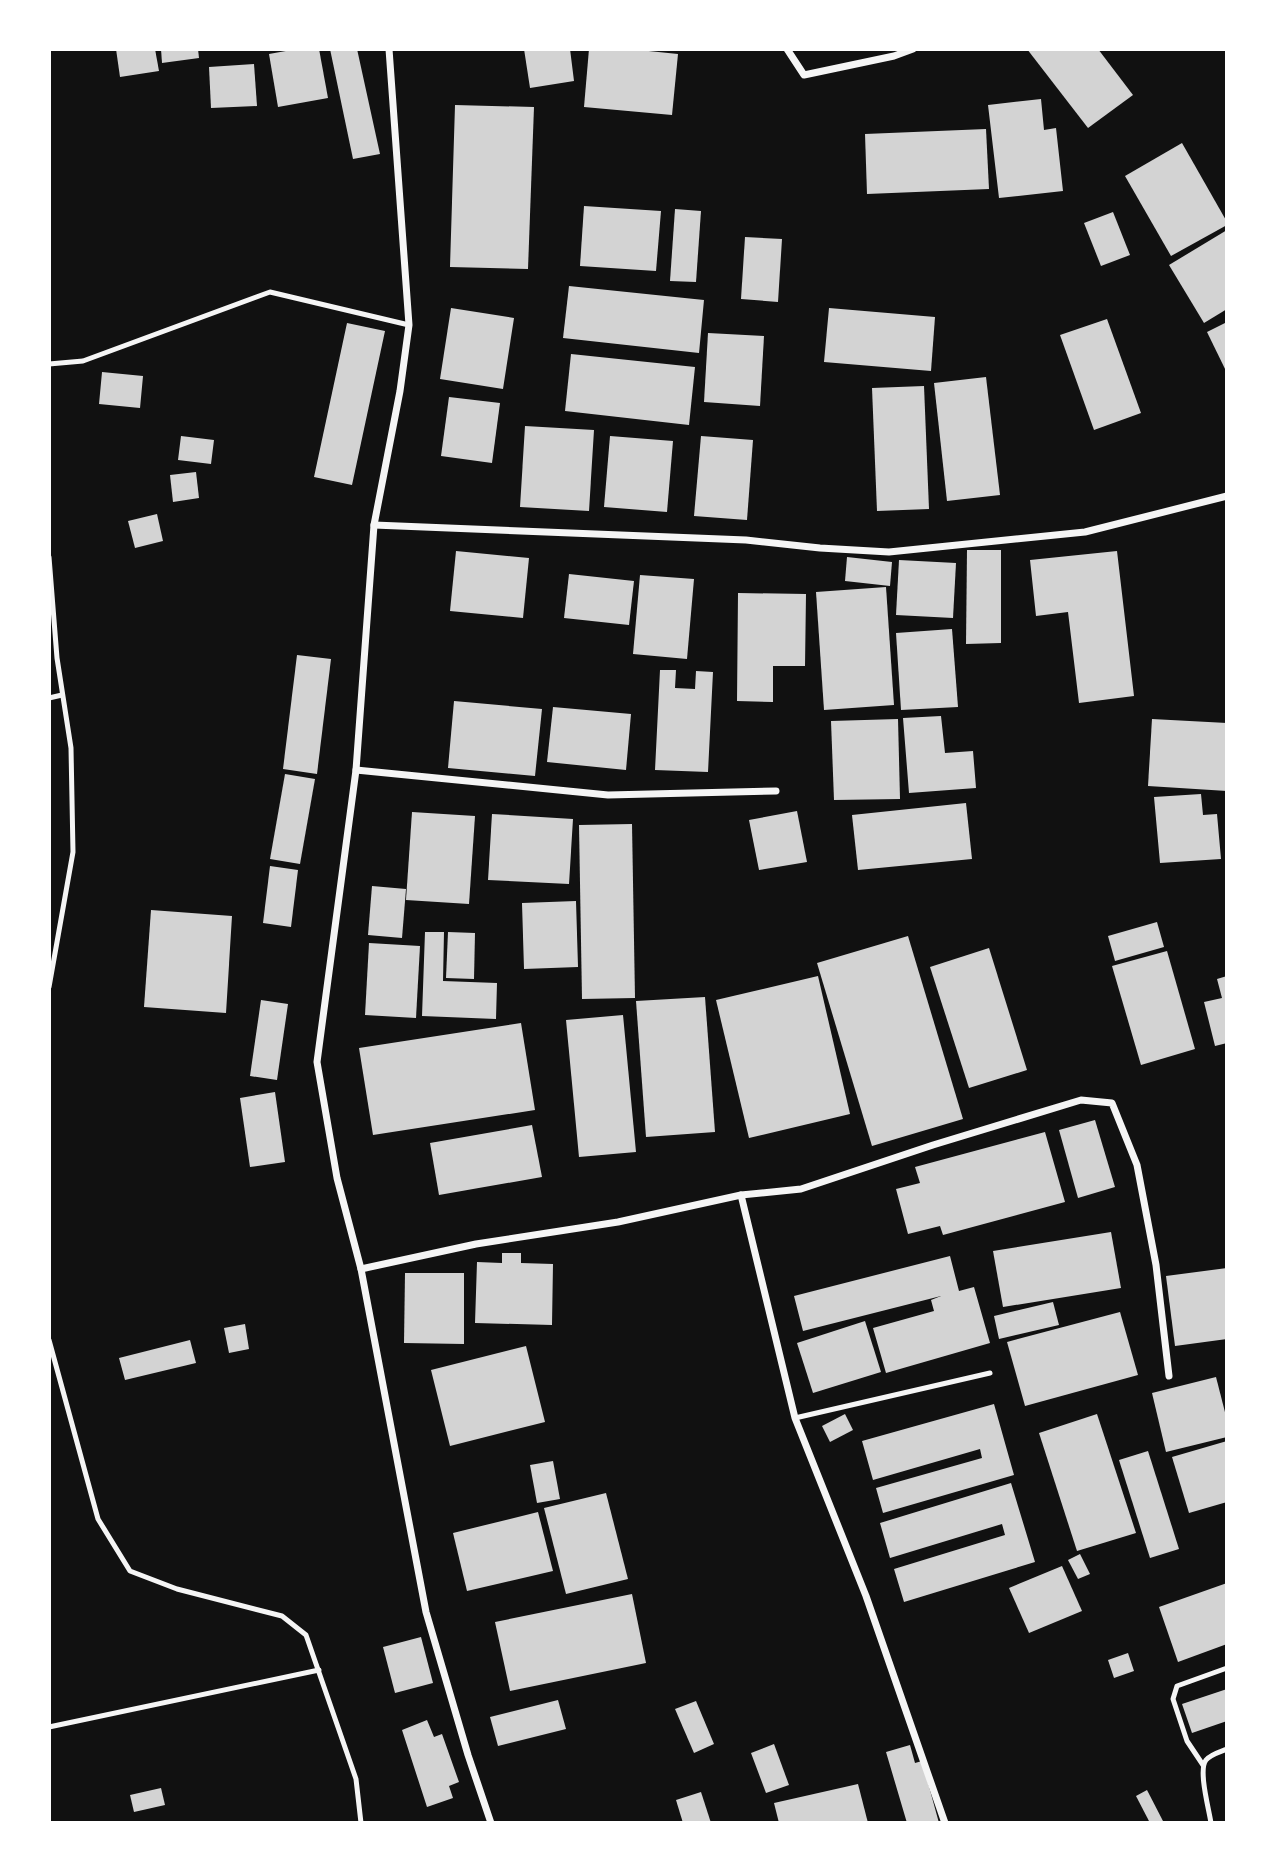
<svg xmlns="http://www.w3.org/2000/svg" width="1276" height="1872" font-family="'Archivo Narrow',sans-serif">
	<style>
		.building { fill: #d3d3d3 }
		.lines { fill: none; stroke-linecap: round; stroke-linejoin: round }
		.service { stroke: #f5f5f5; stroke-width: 5 }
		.minor { stroke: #f5f5f5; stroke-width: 7 }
	</style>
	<rect width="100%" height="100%" fill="#111"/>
	<g class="building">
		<path d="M116 49H155L159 71 120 77Z"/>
		<path d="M161 49H198L199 58 162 63Z"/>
		<path d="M297 49H319L328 98 278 107 269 54Z"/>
		<path d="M330 49H357L380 154 353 159Z"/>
		<path d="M524 49H570L574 81 530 88Z"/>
		<path d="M589 49H629L678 54 672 115 584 107Z"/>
		<path d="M1027 49H1098L1133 95 1088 128Z"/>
		<path d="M254 64 257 106 211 108 209 67Z"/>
		<path d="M1041 99 1044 130 1056 128 1063 191 999 198 988 105Z"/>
		<path d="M455 105 534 107 528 269 450 267Z"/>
		<path d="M986 129 989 189 867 194 865 134Z"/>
		<path d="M1182 143 1227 222V225L1171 256 1125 176Z"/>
		<path d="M584 206 661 211 656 271 580 266Z"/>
		<path d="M675 209 701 211 696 282 670 281Z"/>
		<path d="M1113 212 1130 255 1101 266 1084 223Z"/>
		<path d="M1227 230V309L1204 323 1169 265Z"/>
		<path d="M745 237 782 239 778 302 741 299Z"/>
		<path d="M569 286 704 300 699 353 563 338Z"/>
		<path d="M451 308 514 318 503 389 440 379Z"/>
		<path d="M829 308 935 317 931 371 824 362Z"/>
		<path d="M1107 319 1141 413 1094 430 1060 335Z"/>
		<path d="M1227 322V373L1207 332Z"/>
		<path d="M347 323 385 331 352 485 314 477Z"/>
		<path d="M708 333 764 336 760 406 704 402Z"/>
		<path d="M571 354 695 367 689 425 565 411Z"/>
		<path d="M102 372 143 376 140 408 99 404Z"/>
		<path d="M986 377 1000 495 947 501 934 383Z"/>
		<path d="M924 386 929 509 877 511 872 388Z"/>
		<path d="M449 397 500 403 492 463 441 456Z"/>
		<path d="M525 426 594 430 589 511 520 507Z"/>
		<path d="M181 436 214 440 211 464 178 460Z"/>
		<path d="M610 436 673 441 667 512 604 507Z"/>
		<path d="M701 436 753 440 747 520 694 516Z"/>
		<path d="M196 472 199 498 173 502 170 475Z"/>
		<path d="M157 514 163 541 135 548 128 521Z"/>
		<path d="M967 550H1001V643L966 644Z"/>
		<path d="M456 551 529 558 523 618 450 611Z"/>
		<path d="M1117 551 1134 696 1079 703 1068 612 1036 616 1030 560Z"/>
		<path d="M847 557 892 562 890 586 845 581Z"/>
		<path d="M899 560 956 563 953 618 896 615Z"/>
		<path d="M569 574 634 581 629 625 564 618Z"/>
		<path d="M640 575 694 579 687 659 633 654Z"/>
		<path d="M886 587 894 705 824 710 816 592Z"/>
		<path d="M738 593 806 594 805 666H773V702L737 701Z"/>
		<path d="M952 629 958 707 901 710 896 633Z"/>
		<path d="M297 655 331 659 317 774 283 769Z"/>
		<path d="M660 670H676L675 688 695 689 696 671 713 672 708 772 655 770Z"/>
		<path d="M454 701 542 709 535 776 448 768Z"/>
		<path d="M553 707 631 714 626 770 547 762Z"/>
		<path d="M941 716 945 753 973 751 976 788 909 793 903 718Z"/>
		<path d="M898 719 900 799 834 800 831 721Z"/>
		<path d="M1152 719 1227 723V791L1148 786Z"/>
		<path d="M285 774 315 779 300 864 270 859Z"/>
		<path d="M1201 794 1203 815 1217 814 1221 859 1160 863 1154 797Z"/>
		<path d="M966 803 972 859 858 870 852 815Z"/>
		<path d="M797 811 807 862 759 870 749 820Z"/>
		<path d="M412 812 475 816 469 904 406 900Z"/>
		<path d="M492 814 573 819 569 884 488 880Z"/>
		<path d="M632 824 635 998 582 999 579 825Z"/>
		<path d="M270 866 298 870 291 927 263 923Z"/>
		<path d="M372 886 406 889 402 938 368 935Z"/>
		<path d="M576 901 578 967 524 969 522 903Z"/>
		<path d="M151 910 232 916 226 1013 144 1007Z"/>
		<path d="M1157 922 1164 947 1115 961 1108 936Z"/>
		<path d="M425 932H444L443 981 497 983 496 1019 422 1016Z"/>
		<path d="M448 932 475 933 474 979 446 978Z"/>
		<path d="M908 936 963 1119 872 1146 817 963Z"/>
		<path d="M369 943 420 946 416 1018 365 1015Z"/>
		<path d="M989 948 1027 1070 969 1088 930 967Z"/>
		<path d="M1167 951 1195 1049 1141 1065 1112 966Z"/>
		<path d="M818 976 850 1114 749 1138 716 1000Z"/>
		<path d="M1227 976V1043L1215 1046 1204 1002 1222 998 1217 979Z"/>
		<path d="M705 997 715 1132 646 1137 636 1001Z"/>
		<path d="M261 1000 288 1004 277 1080 250 1076Z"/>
		<path d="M623 1015 636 1152 579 1157 566 1020Z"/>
		<path d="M521 1023 535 1110 373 1135 359 1048Z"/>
		<path d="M275 1092 285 1162 250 1167 240 1098Z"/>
		<path d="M1095 1120 1115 1187 1078 1198 1059 1130Z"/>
		<path d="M532 1125 542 1177 439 1195 430 1143Z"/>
		<path d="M1045 1132 1065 1202 943 1235 940 1226 908 1234 896 1189 920 1183 915 1167Z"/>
		<path d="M1111 1232 1121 1288 1003 1307 993 1251Z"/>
		<path d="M502 1253H521V1263L553 1264 552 1325 475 1323 477 1262 502 1263Z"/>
		<path d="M950 1256 959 1291 974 1287 990 1343 886 1373 873 1328 934 1311 931 1300 941 1296 803 1331 794 1296Z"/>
		<path d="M1227 1268V1339L1175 1346 1166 1276Z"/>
		<path d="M405 1273H464V1344L404 1343Z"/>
		<path d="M1053 1302 1059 1325 999 1339 994 1316Z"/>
		<path d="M1120 1312 1138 1375 1025 1406 1007 1342Z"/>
		<path d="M865 1321 881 1372 813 1393 797 1343Z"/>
		<path d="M245 1324 249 1349 229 1353 224 1328Z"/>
		<path d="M190 1340 196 1363 125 1380 119 1358Z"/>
		<path d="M526 1346 545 1422 450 1446 431 1370Z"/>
		<path d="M1216 1377 1227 1420V1437L1166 1452 1152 1393Z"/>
		<path d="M994 1404 1014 1475 883 1513 876 1488 982 1458 980 1449 873 1480 862 1441Z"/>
		<path d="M845 1414 853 1430 830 1442 822 1426Z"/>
		<path d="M1097 1414 1136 1533 1077 1551 1039 1433Z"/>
		<path d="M1227 1441V1502L1189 1513 1172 1457Z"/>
		<path d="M1148 1451 1179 1549 1150 1558 1119 1460Z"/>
		<path d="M553 1461 560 1499 537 1503 530 1465Z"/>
		<path d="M1011 1483 1035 1562 904 1602 894 1569 1005 1535 1002 1524 890 1558 880 1523Z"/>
		<path d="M606 1493 628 1579 566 1594 544 1508Z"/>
		<path d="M538 1512 553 1571 467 1591 453 1533Z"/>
		<path d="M1080 1554 1090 1574 1078 1579 1068 1560Z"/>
		<path d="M1062 1566 1082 1611 1029 1633 1009 1588Z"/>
		<path d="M1227 1583V1644L1178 1662 1159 1607Z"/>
		<path d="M632 1594 646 1663 510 1691 495 1622Z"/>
		<path d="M421 1637 433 1683 395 1693 383 1647Z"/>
		<path d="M1128 1653 1134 1671 1114 1678 1108 1660Z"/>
		<path d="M1227 1689V1721L1192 1733 1182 1704Z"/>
		<path d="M558 1700 566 1729 498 1746 490 1717Z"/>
		<path d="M696 1701 714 1744 694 1753 675 1709Z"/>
		<path d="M427 1720 434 1737 442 1734 459 1782 449 1786 453 1798 427 1807 402 1730Z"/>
		<path d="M774 1744 789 1785 766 1793 751 1753Z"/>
		<path d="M910 1745 915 1763 922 1761 939 1823H907L886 1752Z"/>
		<path d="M858 1784 868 1823H779L774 1803Z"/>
		<path d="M161 1788 165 1805 134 1812 130 1795Z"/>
		<path d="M1147 1790 1164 1823H1150L1136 1796Z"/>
		<path d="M701 1792 711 1823H683L676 1800Z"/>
	</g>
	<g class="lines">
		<g class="service">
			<path d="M49 364 83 361 270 292 409 325"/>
			<path d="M49 557 57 658 71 748 73 852 49 987"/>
			<path d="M49 698 62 695"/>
			<path d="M49 1340 98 1519 130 1571 177 1589 282 1616 306 1635 356 1779 361 1823"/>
			<path d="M795 1418 990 1373"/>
			<path d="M49 1727 319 1670"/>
			<path d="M1203 1765 1187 1741 1173 1699 1177 1686 1227 1668"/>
			<path d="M1211 1823C1209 1809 1198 1770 1206 1760 1211 1754 1220 1752 1227 1749"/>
		</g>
		<g class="minor">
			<path d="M389 49 409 325 400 391 374 525 356 770 317 1062 337 1178 361 1269 426 1612 468 1755 491 1823"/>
			<path d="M787 49 804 75 894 56 913 49"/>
			<path d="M374 525 746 540 820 548 889 552 1085 532 1227 496"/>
			<path d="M356 770 608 795 776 791"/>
			<path d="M741 1195 795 1418 866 1596 945 1823"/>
			<path d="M361 1269 476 1244 618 1222 741 1195 801 1189 933 1145 1081 1100 1112 1103 1137 1165 1156 1265 1169 1376"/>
		</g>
	</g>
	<rect width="1276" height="1872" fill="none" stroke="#ffffff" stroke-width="102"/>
</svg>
